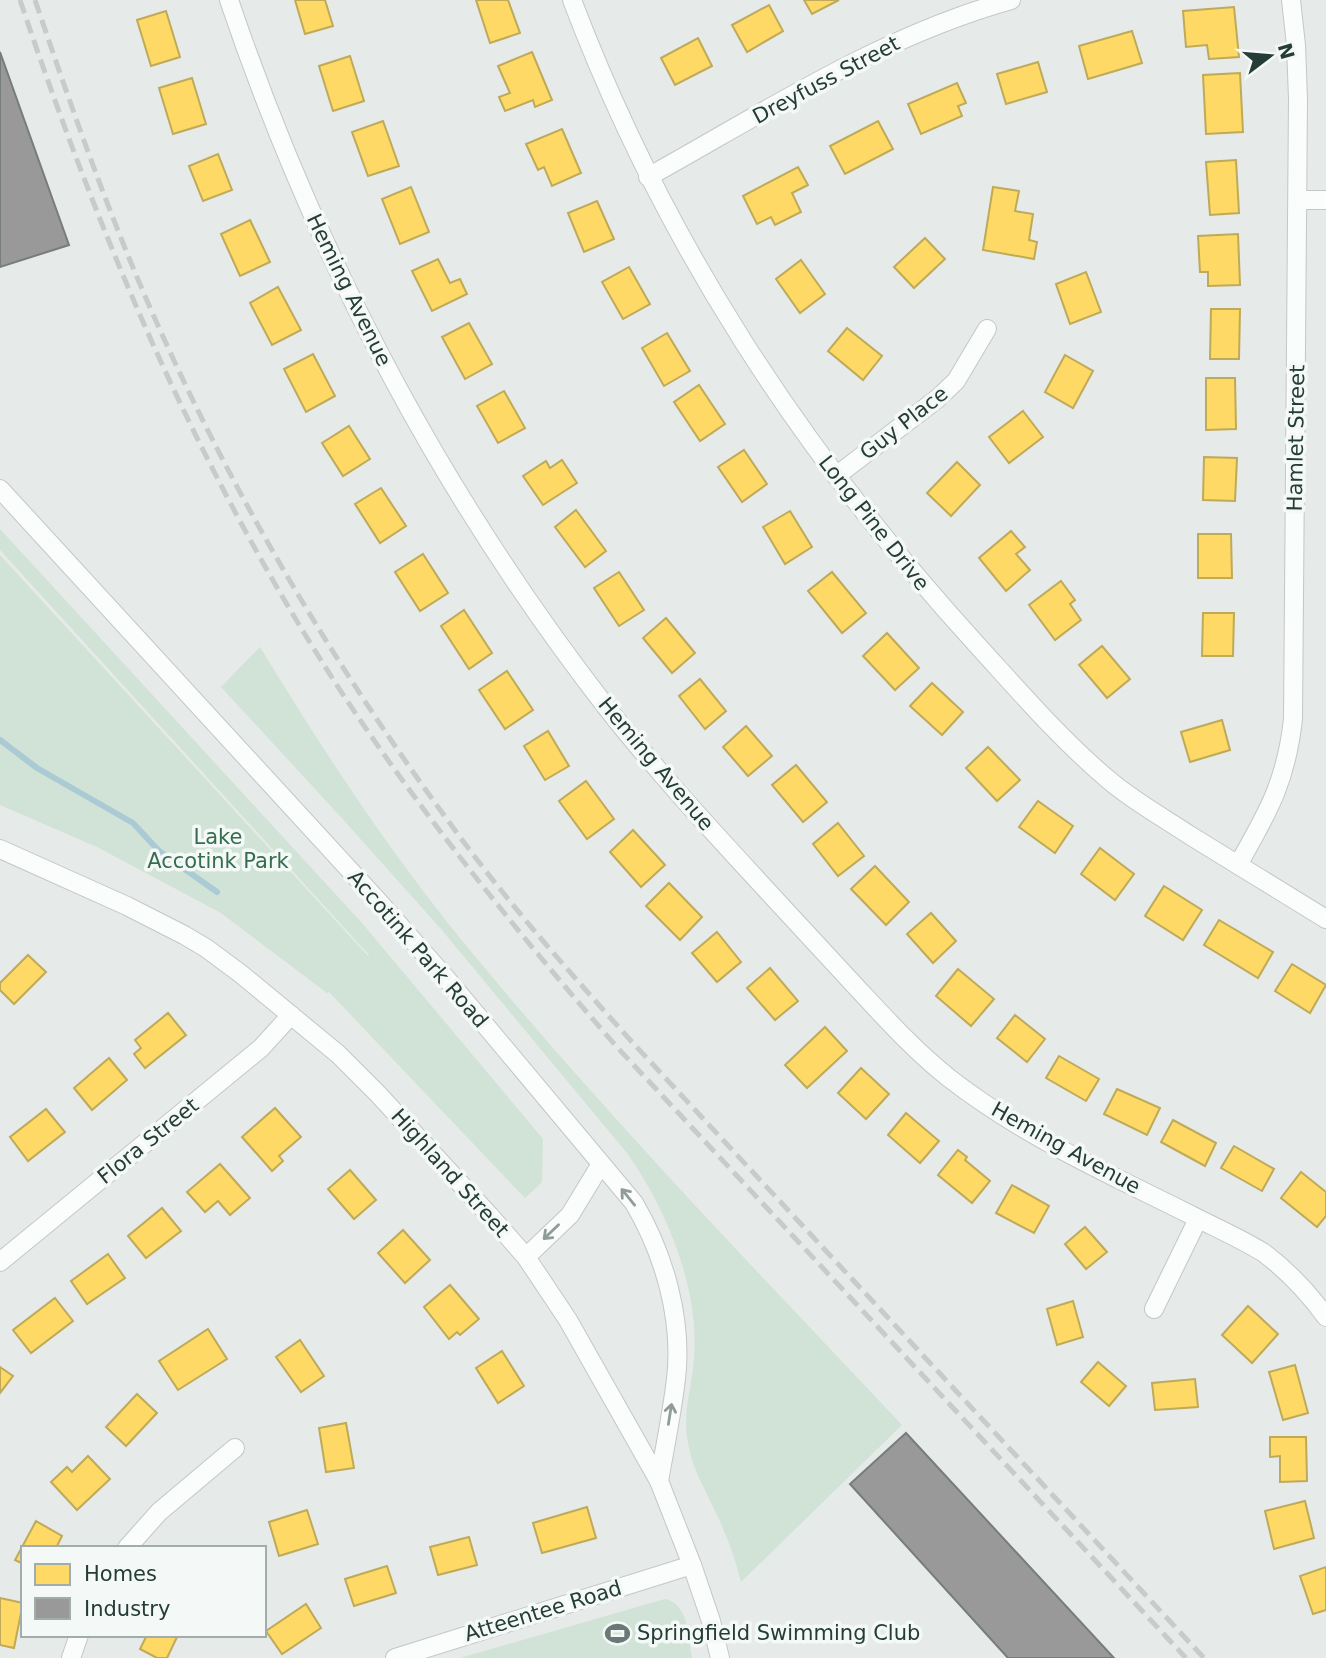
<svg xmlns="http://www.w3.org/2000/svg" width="1326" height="1658" font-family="'DejaVu Sans',sans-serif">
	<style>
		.green { fill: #d1e2d7 }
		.homes { fill: #ffd966; stroke: #beaa58; stroke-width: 2 }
		.industry { fill: #999; stroke: #767d7c; stroke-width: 2 }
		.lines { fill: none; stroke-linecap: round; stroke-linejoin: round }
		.stream { stroke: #abcbd4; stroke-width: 6 }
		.street-casing { stroke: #c3c7c5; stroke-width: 20 }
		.street { stroke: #fbfcfc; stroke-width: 18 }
		.rail { stroke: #c7cbca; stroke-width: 5; stroke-dasharray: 14 7; stroke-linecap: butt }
		.oneway { stroke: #909c9a }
		.labels { text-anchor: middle; stroke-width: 7; stroke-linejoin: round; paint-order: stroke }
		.street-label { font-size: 21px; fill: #253c37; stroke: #f4f9f7 }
		.park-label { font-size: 21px; fill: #346e4e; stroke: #f4f9f7 }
		.poi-label { font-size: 21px; fill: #253c37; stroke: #f4f9f7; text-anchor: start }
	</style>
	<rect width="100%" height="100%" fill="#e6eae8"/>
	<g class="green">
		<path d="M0 529 362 923 543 1139 542 1182 525 1198 329 992 327 993 221 913 97 847 0 805V555L368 956 369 955 0 550Z"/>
		<path d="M260 647C322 749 388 850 464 943 602 1111 753 1267 902 1425L741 1582C735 1556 725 1531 713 1507 704 1487 693 1469 689 1448 681 1411 692 1392 694 1358 700 1289 666 1208 627 1153L441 929 340 816 221 687Z"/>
		<path d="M665 1599C689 1604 688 1637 692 1658H460Z"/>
	</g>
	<g class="homes">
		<path d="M295 0H325L333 26 305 34Z"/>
		<path d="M476 0H508L520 33 490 43Z"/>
		<path d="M804 0H839L812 14Z"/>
		<path d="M769 5 783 31 747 52 732 25Z"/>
		<path d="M1234 7 1239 57 1209 59 1207 45 1186 47 1183 11Z"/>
		<path d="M166 11 180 57 151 66 137 20Z"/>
		<path d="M1132 31 1142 63 1088 79 1079 46Z"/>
		<path d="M698 38 712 66 675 85 661 58Z"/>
		<path d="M532 52 552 100 535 107 533 100 505 111 499 97 510 93 498 66Z"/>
		<path d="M350 56 364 101 333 111 319 66Z"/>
		<path d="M1038 62 1047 92 1006 104 997 74Z"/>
		<path d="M1240 73 1243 132 1206 134 1203 75Z"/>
		<path d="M192 78 206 124 173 134 159 88Z"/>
		<path d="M957 83 966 103 958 106 962 116 921 134 908 104Z"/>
		<path d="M383 121 399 166 368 176 352 132Z"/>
		<path d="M878 121 893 149 845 174 830 146Z"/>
		<path d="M562 129 581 173 552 186 544 167 538 170 526 144Z"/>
		<path d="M218 154 232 190 203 201 189 166Z"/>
		<path d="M1236 160 1239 213 1210 215 1206 162Z"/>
		<path d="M798 167 808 185 792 193 801 212 775 225 771 217 757 224 743 196Z"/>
		<path d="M411 187 429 232 400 244 382 199Z"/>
		<path d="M993 187 1019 191 1015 211 1033 214 1029 240 1037 242 1034 259 983 250Z"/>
		<path d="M597 201 614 239 584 252 568 213Z"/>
		<path d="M250 220 270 262 240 276 221 234Z"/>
		<path d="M1238 234 1240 285 1208 286V272H1200L1198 236Z"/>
		<path d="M925 238 945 259 914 288 894 267Z"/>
		<path d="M438 259 450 283 460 279 467 294 432 311 412 271Z"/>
		<path d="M801 260 825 294 800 313 776 279Z"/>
		<path d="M629 267 650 304 623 319 602 282Z"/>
		<path d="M1086 272 1101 312 1070 324 1056 284Z"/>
		<path d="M278 287 301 330 272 345 250 303Z"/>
		<path d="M1211 309H1240L1239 359H1210Z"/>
		<path d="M469 323 492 364 465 379 442 337Z"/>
		<path d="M847 328 882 356 863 380 828 351Z"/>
		<path d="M667 333 690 371 664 386 642 348Z"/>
		<path d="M313 354 335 396 306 412 284 369Z"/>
		<path d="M1065 355 1093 371 1073 408 1045 392Z"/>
		<path d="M1206 378H1235L1236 429 1206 430Z"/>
		<path d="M699 385 725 424 700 441 674 402Z"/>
		<path d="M504 391 525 428 498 443 477 406Z"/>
		<path d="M1023 411 1043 437 1009 463 989 437Z"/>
		<path d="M349 426 370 459 343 476 322 443Z"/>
		<path d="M744 450 767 484 742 502 718 467Z"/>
		<path d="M1204 457 1237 458 1235 501 1203 500Z"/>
		<path d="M562 460 577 483 543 505 523 476 546 461 550 468Z"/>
		<path d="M957 462 980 485 951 516 927 493Z"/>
		<path d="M381 488 406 526 380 543 355 504Z"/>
		<path d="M576 510 606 551 585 567 555 527Z"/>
		<path d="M790 511 812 547 785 564 763 527Z"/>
		<path d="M1011 531 1025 547 1016 554 1030 570 1006 591 979 558Z"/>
		<path d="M1198 534H1231L1232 578H1198Z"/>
		<path d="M423 554 448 593 420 611 395 572Z"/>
		<path d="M619 572 644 610 619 626 594 588Z"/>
		<path d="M832 572 866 613 842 633 808 591Z"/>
		<path d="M1061 581 1075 600 1070 604 1081 620 1055 640 1029 605Z"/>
		<path d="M464 610 492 653 469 669 441 626Z"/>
		<path d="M1203 613H1234L1233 656H1202Z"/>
		<path d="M666 618 695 653 672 673 643 638Z"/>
		<path d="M887 633 919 668 895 690 863 656Z"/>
		<path d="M1102 646 1130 679 1107 698 1079 665Z"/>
		<path d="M507 671 533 710 505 729 479 690Z"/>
		<path d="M700 679 726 711 705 729 679 696Z"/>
		<path d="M932 683 963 712 942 735 910 706Z"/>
		<path d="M1222 720 1230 750 1190 762 1181 732Z"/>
		<path d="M746 726 772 756 748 776 723 747Z"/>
		<path d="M548 731 569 766 545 780 524 746Z"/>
		<path d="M988 747 1020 780 997 801 966 768Z"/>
		<path d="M796 765 827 802 803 822 772 785Z"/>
		<path d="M586 781 614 819 587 839 559 801Z"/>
		<path d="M1038 801 1073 826 1055 853 1019 827Z"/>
		<path d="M838 823 864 856 838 876 813 844Z"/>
		<path d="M633 830 665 865 641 887 610 852Z"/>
		<path d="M1100 848 1134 874 1115 900 1081 874Z"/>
		<path d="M875 866 909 902 886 925 851 889Z"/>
		<path d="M669 883 702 917 680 940 646 906Z"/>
		<path d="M1164 886 1202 910 1183 940 1145 916Z"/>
		<path d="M931 913 956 941 933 963 907 934Z"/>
		<path d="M1219 920 1273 952 1258 978 1204 945Z"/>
		<path d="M717 932 741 962 717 982 692 953Z"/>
		<path d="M28 955 46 972 14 1004 0 990V983Z"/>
		<path d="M1292 964 1326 985 1310 1013 1275 991Z"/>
		<path d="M770 968 798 1001 775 1020 747 988Z"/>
		<path d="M958 969 994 999 971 1026 936 996Z"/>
		<path d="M168 1013 186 1035 145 1068 134 1054 141 1048 135 1040Z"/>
		<path d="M1015 1015 1045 1039 1027 1062 997 1038Z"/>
		<path d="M825 1027 847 1051 807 1088 785 1065Z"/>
		<path d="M1059 1056 1099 1079 1086 1101 1046 1078Z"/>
		<path d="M109 1058 127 1080 92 1110 74 1088Z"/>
		<path d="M861 1068 889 1094 866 1119 838 1093Z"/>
		<path d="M1117 1089 1160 1108 1147 1135 1104 1114Z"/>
		<path d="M275 1108 301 1137 279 1156 283 1161 272 1171 242 1137Z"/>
		<path d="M46 1109 65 1132 28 1161 10 1137Z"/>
		<path d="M906 1113 939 1141 920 1163 888 1135Z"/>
		<path d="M1173 1120 1216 1143 1205 1166 1161 1142Z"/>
		<path d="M1234 1146 1274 1169 1262 1191 1221 1168Z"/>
		<path d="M958 1150 967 1157 965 1160 990 1181 972 1203 938 1175Z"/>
		<path d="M220 1164 250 1198 230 1215 218 1201 205 1212 187 1192Z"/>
		<path d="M350 1170 376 1200 354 1219 328 1189Z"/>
		<path d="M1301 1172 1326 1192V1216L1317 1227 1281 1198Z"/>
		<path d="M1012 1185 1049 1206 1034 1233 996 1213Z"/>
		<path d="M162 1208 181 1231 146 1258 128 1236Z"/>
		<path d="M1085 1227 1107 1252 1086 1269 1065 1244Z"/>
		<path d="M403 1230 430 1260 405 1283 378 1253Z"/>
		<path d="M108 1254 125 1278 87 1304 71 1281Z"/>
		<path d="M450 1285 479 1319 460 1335 457 1332 449 1339 424 1307Z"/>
		<path d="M55 1298 73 1321 31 1353 13 1330Z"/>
		<path d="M1073 1301 1083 1337 1057 1345 1047 1309Z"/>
		<path d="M1248 1306 1278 1334 1252 1363 1222 1335Z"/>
		<path d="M208 1329 227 1359 178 1390 159 1361Z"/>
		<path d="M300 1340 324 1376 301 1392 276 1357Z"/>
		<path d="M502 1351 524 1386 498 1403 476 1368Z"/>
		<path d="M1098 1362 1126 1386 1109 1406 1081 1382Z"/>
		<path d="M1295 1365 1308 1413 1283 1420 1269 1372Z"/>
		<path d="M0 1367 13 1376 0 1393Z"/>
		<path d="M1195 1379 1198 1407 1155 1410 1152 1383Z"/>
		<path d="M137 1394 157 1413 126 1446 106 1427Z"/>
		<path d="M346 1423 354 1468 326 1472 319 1428Z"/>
		<path d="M1270 1437H1306L1307 1481 1280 1482V1456L1270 1457Z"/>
		<path d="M88 1456 110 1479 77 1510 51 1482 67 1467 72 1472Z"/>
		<path d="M1305 1501 1314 1538 1274 1549 1265 1511Z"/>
		<path d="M587 1507 596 1538 542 1553 533 1523Z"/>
		<path d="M307 1510 318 1544 279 1556 269 1522Z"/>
		<path d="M36 1521 62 1536 56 1548H23V1564L15 1560Z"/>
		<path d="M469 1537 477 1565 438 1575 430 1547Z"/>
		<path d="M387 1566 396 1593 354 1606 345 1579Z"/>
		<path d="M1326 1567V1610L1313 1614 1300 1576Z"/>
		<path d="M0 1598 23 1603 14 1648 0 1645Z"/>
		<path d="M306 1604 321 1628 282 1654 266 1631Z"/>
		<path d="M147 1635H178L167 1658H157L140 1649Z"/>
	</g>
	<g class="industry">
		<path d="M0 52 69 245 0 267Z"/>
		<path d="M906 1433 1114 1658H1008L850 1484Z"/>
	</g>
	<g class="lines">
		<path class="stream" d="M0 740 37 768 133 823 159 851 217 892"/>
		<defs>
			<g id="street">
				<path d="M229 0C316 257 440 493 607 708 659 774 716 835 773 897 802 928 830 959 859 990 887 1020 916 1052 949 1078 1022 1135 1107 1173 1189 1214 1214 1227 1240 1238 1264 1253 1289 1272 1308 1292 1326 1317"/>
				<path d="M572 0C665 245 802 453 978 646 1020 692 1062 741 1110 781 1135 802 1164 818 1191 836 1236 864 1281 891 1326 919"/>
				<path d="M648 177C765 112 881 36 1011 0"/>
				<path d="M1298 200H1326"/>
				<path d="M836 476 937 399 956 381 987 329"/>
				<path d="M0 489 379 902 445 977 634 1203C664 1254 683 1319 676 1379 672 1413 665 1447 659 1481"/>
				<path d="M0 849 127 906 184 935 206 948 241 974 338 1054 378 1094 490 1216 526 1257 568 1320 659 1481 692 1565 711 1621 720 1658"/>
				<path d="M1238 865C1268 812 1286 782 1293 719L1298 99 1296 45 1291 0"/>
				<path d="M526 1257 570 1215 601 1164"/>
				<path d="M0 1262 261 1048 291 1015"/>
				<path d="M1154 1309 1198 1219"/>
				<path d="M127 1548 159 1512 235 1448"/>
				<path d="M71 1658 79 1635"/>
				<path d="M395 1658 692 1565"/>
			</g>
		</defs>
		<use href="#street" class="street-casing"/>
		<use href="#street" class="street"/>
		<g class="rail">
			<path d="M20 0C102 244 199 473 340 690 423 816 517 932 616 1046L1186 1658"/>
			<path d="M35 0C74 115 114 230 165 341 245 517 345 682 460 837 513 909 573 976 632 1042L1204 1658"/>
		</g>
	</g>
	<defs><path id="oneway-shaft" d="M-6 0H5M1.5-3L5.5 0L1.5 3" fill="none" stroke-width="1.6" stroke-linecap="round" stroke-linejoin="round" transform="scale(1.75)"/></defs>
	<g class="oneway">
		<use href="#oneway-shaft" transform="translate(628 1197) rotate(-129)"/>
		<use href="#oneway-shaft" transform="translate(551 1232) rotate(136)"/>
		<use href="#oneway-shaft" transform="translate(670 1414) rotate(-81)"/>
	</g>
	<defs>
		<symbol id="stadium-bare" viewBox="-9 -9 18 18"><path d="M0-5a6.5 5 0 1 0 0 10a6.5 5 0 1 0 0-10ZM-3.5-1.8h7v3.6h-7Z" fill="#697975" stroke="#f4f9f7" stroke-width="2.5" paint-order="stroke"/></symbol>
	</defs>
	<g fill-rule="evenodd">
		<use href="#stadium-bare" x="600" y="1616" width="35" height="35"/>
	</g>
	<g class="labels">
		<g class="street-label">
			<text transform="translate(826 80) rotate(-28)" y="7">Dreyfuss Street</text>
			<text transform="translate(349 290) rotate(64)" y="7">Heming Avenue</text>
			<text transform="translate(904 423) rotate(-38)" y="7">Guy Place</text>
			<text transform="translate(1296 438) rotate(-89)" y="7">Hamlet Street</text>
			<text transform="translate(874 523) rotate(52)" y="7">Long Pine Drive</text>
			<text transform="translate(656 764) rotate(50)" y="7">Heming Avenue</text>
			<text transform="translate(418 949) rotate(49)" y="7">Accotink Park Road</text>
			<text transform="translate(148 1141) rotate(-39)" y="7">Flora Street</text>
			<text transform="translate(1066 1148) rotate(29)" y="7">Heming Avenue</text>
			<text transform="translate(450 1173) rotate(48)" y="7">Highland Street</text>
			<text transform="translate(543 1611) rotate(-17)" y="7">Atteentee Road</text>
		</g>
		<g class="park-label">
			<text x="218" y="844">Lake<tspan x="218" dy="24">Accotink Park</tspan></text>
		</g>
		<g class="poi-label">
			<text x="637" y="1640">Springfield Swimming Club</text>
		</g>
	</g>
	<rect x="21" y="1546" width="245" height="91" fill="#f4f9f7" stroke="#a1adaa" stroke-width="2"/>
	<rect x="35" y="1564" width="35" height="21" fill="#ffd966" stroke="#a1adaa" stroke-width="2"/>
	<text x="84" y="1581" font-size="21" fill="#253c37">Homes</text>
	<rect x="35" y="1598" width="35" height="21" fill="#999999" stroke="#a1adaa" stroke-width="2"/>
	<text x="84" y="1616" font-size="21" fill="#253c37">Industry</text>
	<g transform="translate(1270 56) rotate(74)" stroke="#f4f9f7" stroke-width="5" paint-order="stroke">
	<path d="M0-5L12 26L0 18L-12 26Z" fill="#253c37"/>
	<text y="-10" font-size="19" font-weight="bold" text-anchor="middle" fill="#253c37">N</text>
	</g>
</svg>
